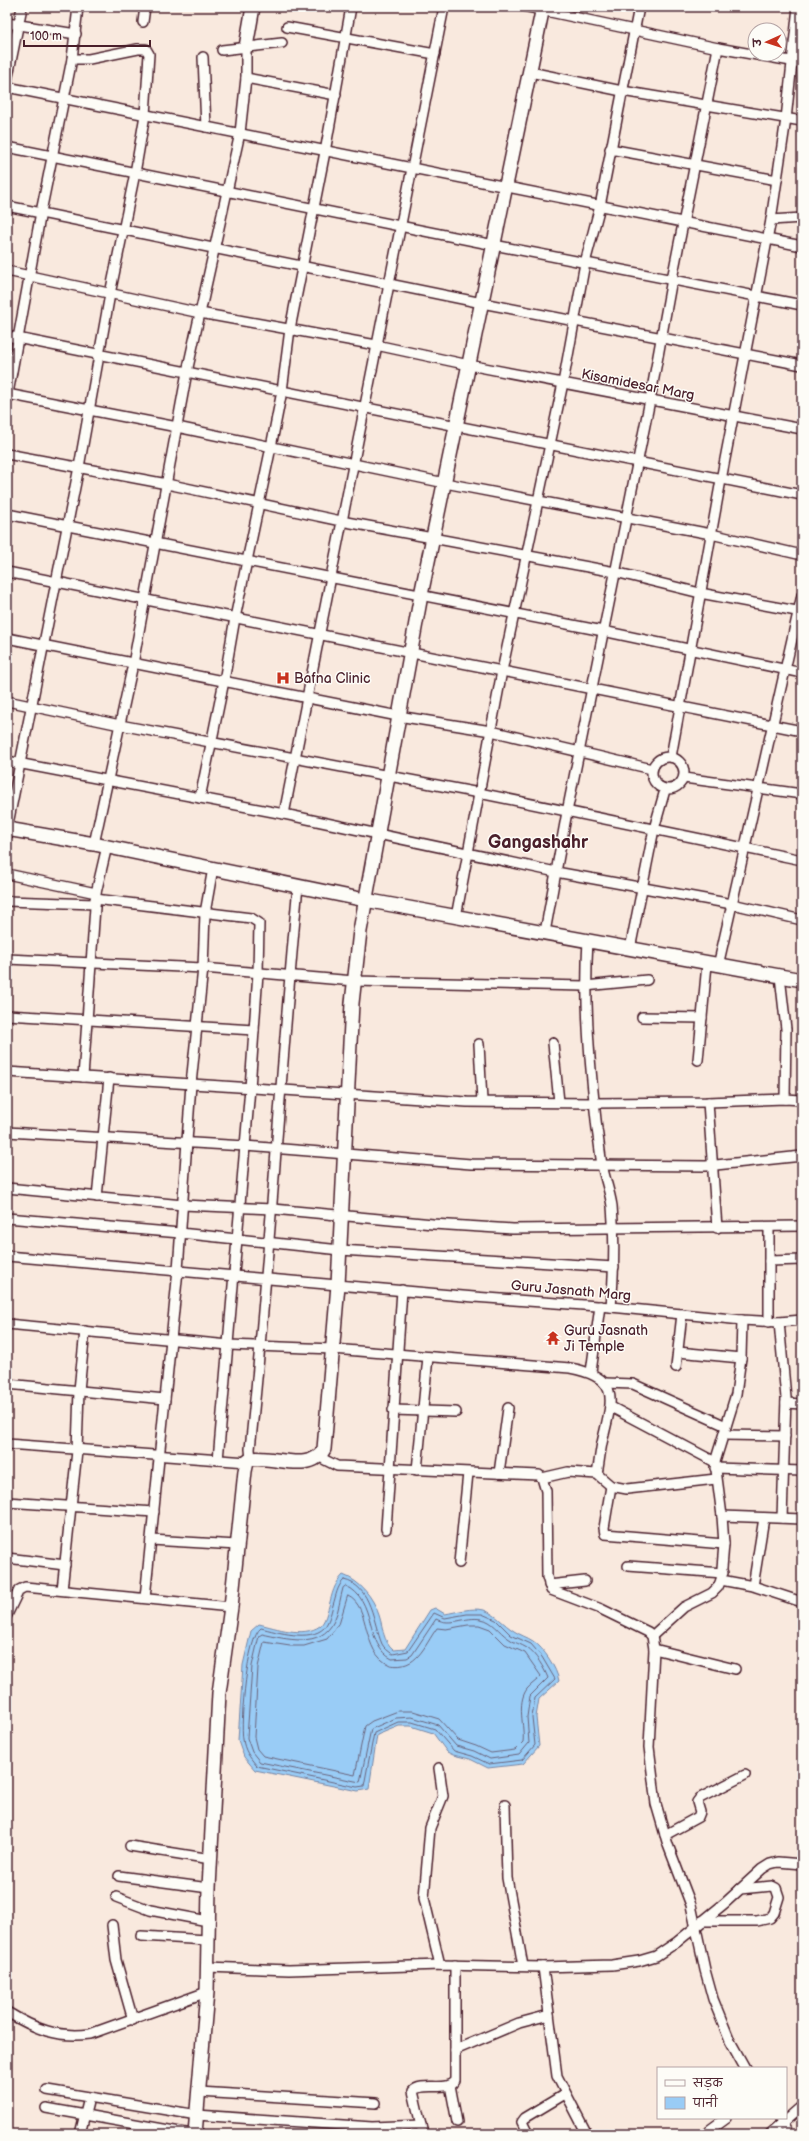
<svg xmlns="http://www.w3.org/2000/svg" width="809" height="2141" font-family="'Balsamiq Sans','Playpen Sans Deva',sans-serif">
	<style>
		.water { fill: #99ccf6; stroke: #7987a5 }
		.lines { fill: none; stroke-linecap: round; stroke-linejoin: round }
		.shore { stroke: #6a647c; stroke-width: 1 }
		.street-casing { stroke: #4a1f2b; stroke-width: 12 }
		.secondary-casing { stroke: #4a1f2b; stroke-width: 16 }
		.street { stroke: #fdfcf7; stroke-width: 9 }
		.secondary { stroke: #fdfcf7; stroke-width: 13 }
		.labels { text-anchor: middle; stroke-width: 3; stroke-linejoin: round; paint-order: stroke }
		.street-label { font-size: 14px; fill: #4a1f2b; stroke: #fdfcf7 }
		.poi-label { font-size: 14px; fill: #4a1f2b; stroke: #fdfcf7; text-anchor: start }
		.district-label { font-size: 18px; font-weight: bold; fill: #4a1f2b; stroke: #fdfcf7 }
	</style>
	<rect width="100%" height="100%" fill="#f9e9de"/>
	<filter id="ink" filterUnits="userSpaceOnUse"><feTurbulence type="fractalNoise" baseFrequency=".025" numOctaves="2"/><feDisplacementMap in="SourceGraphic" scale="8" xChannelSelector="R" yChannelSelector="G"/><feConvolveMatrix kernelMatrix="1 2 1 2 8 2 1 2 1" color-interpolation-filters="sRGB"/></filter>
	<g filter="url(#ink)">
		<path class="water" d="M343 1575C360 1581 373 1597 379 1615 384 1630 382 1640 394 1650L405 1649 430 1610 435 1608 445 1614C457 1612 472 1607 484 1610 497 1615 503 1624 514 1631 520 1635 527 1637 533 1641 544 1648 557 1669 559 1681L539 1699 536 1717 539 1746 523 1764 488 1768 470 1759 453 1755 447 1752 433 1733 411 1726H399L377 1735 369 1789 358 1791 255 1770 244 1757 238 1740 243 1665 251 1631 259 1624C277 1628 303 1638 320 1626 325 1622 327 1612 329 1606 332 1594 334 1584 343 1575Z"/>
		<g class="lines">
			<g class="shore">
				<path d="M344 1580C372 1586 373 1623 382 1644 384 1648 389 1652 393 1654L408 1651 434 1613 445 1618 467 1614H482L496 1620 511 1635 531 1644 542 1657 555 1679 535 1698 532 1717 535 1745 522 1760 489 1764 472 1756 454 1751 435 1729 412 1722H398L374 1733 364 1786 357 1787 257 1766C250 1758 244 1750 243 1739 240 1722 247 1637 261 1628 277 1632 310 1642 324 1628 329 1622 331 1613 333 1605 336 1596 337 1586 344 1580Z"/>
				<path d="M346 1586C377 1599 364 1645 392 1659L407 1658 412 1655 436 1619C451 1627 465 1616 481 1619 493 1621 499 1632 508 1638 514 1643 521 1644 527 1648 536 1654 544 1668 548 1678L530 1696 527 1717 529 1743 519 1755 490 1759 474 1751 456 1746 438 1725 412 1717 396 1718 371 1729 360 1782 260 1762 252 1752 247 1738 252 1666 259 1636 262 1634C286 1639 321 1649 334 1621 339 1611 340 1598 343 1588Z"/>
				<path d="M348 1596C372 1607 360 1652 390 1665 417 1670 424 1646 437 1628L446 1629 468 1625H479L490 1629 505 1644 525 1653 541 1676C537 1681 531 1684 527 1689 516 1704 525 1726 523 1742L515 1750 491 1753 476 1746 458 1740 439 1719 413 1711H398L372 1721 365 1726 355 1775 263 1756 257 1749 254 1737 258 1667 264 1642 290 1646H304L327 1639 339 1624Z"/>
			</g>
			<defs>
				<g id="street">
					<path d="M527 7 718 48 802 63"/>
					<path d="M143 22 145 7"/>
					<path d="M7 23 76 34"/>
					<path d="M287 27 435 54"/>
					<path d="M222 50 282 43"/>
					<path d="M203 57 206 127"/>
					<path d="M530 72 622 91 802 121"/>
					<path d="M246 78 336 95"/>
					<path d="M7 81 22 7"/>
					<path d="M7 87 802 246"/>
					<path d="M7 147 494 245 802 305"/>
					<path d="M610 149 777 180"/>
					<path d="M7 206 482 303 802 365"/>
					<path d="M771 220 802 218"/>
					<path d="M7 271 200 313 376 345 469 365 802 429"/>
					<path d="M7 336 802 495"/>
					<path d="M7 394 177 427 445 483 711 534 802 555"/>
					<path d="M7 399 41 212 72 59 78 7"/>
					<path d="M7 454 167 484 341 521 615 572 700 593 802 612"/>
					<path d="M7 514 603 631 802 673"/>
					<path d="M7 572 802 731"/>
					<path d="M7 638 398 716 491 731 652 769"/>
					<path d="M7 701 120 725 479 793 802 860"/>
					<circle cx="668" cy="773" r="16"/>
					<path d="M671 757 721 480 771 220 786 119 798 7"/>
					<path d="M7 761 284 814 556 872 732 904 802 920"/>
					<path d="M684 778 802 794"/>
					<path d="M200 798 224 681 235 618 271 447 282 391 290 329 325 152 351 7"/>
					<path d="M284 814 444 7"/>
					<path d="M7 829 79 467 110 294 135 173 145 115 149 54 146 49H138L89 59H72"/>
					<path d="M94 844 133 664 187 372 240 133 246 78V47"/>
					<path d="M7 874 96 893"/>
					<path d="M95 899 251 918 259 923 258 973 250 1088 218 1460"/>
					<path d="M7 901 95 904"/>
					<path d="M456 917 502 671 563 383 585 263 600 206 639 7"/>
					<path d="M545 932 567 812 650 400 672 279 718 48"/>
					<path d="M588 940C584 1003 590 1066 597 1129 599 1141 600 1153 602 1165 605 1179 610 1192 612 1206 615 1240 614 1273 611 1307"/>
					<path d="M630 949 654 829 665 790"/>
					<path d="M7 959 203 968 354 981 585 986 647 980"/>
					<path d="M718 966 802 595"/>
					<path d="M780 976 786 1029 785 1099"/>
					<path d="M7 1015 254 1030"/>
					<path d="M642 1017 702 1018"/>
					<path d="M553 1043 559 1102"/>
					<path d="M479 1044 482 1101"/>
					<path d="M698 1060 707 964"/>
					<path d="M7 1072 467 1102 595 1103 708 1102 785 1099 802 1100"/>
					<path d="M83 1077 96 893 107 846"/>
					<path d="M708 1102 717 1228"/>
					<path d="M7 1132 245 1146 471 1164 706 1166 802 1156"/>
					<path d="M7 1188 183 1205 273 1209 433 1224 513 1229 802 1226"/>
					<path d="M97 1197 109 1078"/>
					<path d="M7 1218 180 1233 340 1250 614 1267"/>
					<path d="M7 1256 474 1297 611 1307 742 1320 779 1322 802 1320"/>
					<path d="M769 1261 802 1260"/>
					<path d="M769 1322V1227"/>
					<path d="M779 1322 786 1398 782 1518"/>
					<path d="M7 1324 229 1345 333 1349 570 1368C624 1378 611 1402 602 1443 600 1453 599 1464 597 1474"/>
					<path d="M678 1352 741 1358"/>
					<path d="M676 1367 682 1314"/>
					<path d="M591 1372 600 1306"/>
					<path d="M605 1383 633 1384 726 1426"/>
					<path d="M7 1384 165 1399"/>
					<path d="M786 1403 802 1404"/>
					<path d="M611 1407 715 1462"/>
					<path d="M393 1410 456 1412"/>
					<path d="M724 1435 785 1436"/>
					<path d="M7 1444 247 1462"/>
					<path d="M320 1455 325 1460 337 1466 539 1475 542 1478 546 1491 547 1577 551 1590 601 1609 648 1632 652 1636 654 1649 649 1747 656 1804 668 1845 691 1905 705 1970 713 1999 730 2041 745 2068"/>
					<path d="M251 1459 250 1449C270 1262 280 1074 298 886"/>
					<path d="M715 1468 802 1471"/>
					<path d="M417 1470 428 1357"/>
					<path d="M499 1473 508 1408"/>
					<path d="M542 1478 568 1472 597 1474 611 1486 627 1489 716 1479"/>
					<path d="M611 1486 604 1528 605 1534 724 1544"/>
					<path d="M7 1502 154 1512"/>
					<path d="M722 1516 802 1519"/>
					<path d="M386 1529 402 1290"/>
					<path d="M151 1540 237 1545"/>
					<path d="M7 1558 65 1565"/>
					<path d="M459 1563 468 1473"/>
					<path d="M628 1566 723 1573"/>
					<path d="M721 1580 753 1586 802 1602"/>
					<path d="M549 1585 585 1581"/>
					<path d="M753 1586 764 1518"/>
					<path d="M62 1590 77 1451 79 1390 85 1331"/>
					<path d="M145 1598 178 1270 191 1084 203 968 205 913 213 868"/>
					<path d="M7 1615 19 1590 25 1587 231 1607"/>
					<path d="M652 1636 684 1607 712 1593 718 1587 721 1580 724 1544 722 1516 715 1462 736 1394 741 1358 742 1320"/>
					<path d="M654 1649 735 1669"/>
					<path d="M439 1768 443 1796 430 1828 424 1898 440 1965"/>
					<path d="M505 1805 507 1878 523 1966"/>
					<path d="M665 1835 698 1817 700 1812 697 1802 700 1798 745 1775"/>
					<path d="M130 1846 211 1859"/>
					<path d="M119 1876 209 1888"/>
					<path d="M116 1897 150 1910 208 1921"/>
					<path d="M702 1921H757L770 1918 774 1913 779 1897 776 1888 772 1886 740 1889"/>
					<path d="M112 1925 116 1960 133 2020"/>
					<path d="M141 1936 207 1940"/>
					<path d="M207 1967 289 1970 440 1965 543 1967 612 1965 639 1961 656 1956 677 1942 725 1903 762 1869 770 1864 778 1862 802 1864"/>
					<path d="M543 1967 557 2076 587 2134"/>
					<path d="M7 2012C35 2029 57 2038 90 2034L207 1992"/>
					<path d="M455 2050 519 2023 549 2015"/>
					<path d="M450 2085 457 2122"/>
					<path d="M47 2090 197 2115 372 2127 421 2125"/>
					<path d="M199 2092 376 2103"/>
					<path d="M46 2108 191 2134"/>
					<path d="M780 2119 788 2134"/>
					<path d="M80 2134 89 2098"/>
					<path d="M423 2134 413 2091C422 2081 448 2093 455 2080V1965"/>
					<path d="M528 2134 522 2122 525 2118 565 2094"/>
					<path d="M704 2134 726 2118"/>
					<path d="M770 2134 802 2106"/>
				</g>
				<g id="secondary">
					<path d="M246 47 253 7"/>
					<path d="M7 829 94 844 365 900 802 980"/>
					<path d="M195 2134 207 1992 209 1888 219 1693 231 1607 245 1471 247 1462 251 1459C273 1455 311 1474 324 1449L338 1285 352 1003 360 931 421 595 543 7"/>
				</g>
			</defs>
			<use href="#street" class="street-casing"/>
			<use href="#secondary" class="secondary-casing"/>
			<use href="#street" class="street"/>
			<use href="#secondary" class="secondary"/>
		</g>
	</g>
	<defs>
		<symbol id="hospital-bare" viewBox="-9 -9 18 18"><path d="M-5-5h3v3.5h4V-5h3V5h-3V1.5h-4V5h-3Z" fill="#c8321e" stroke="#fdfcf7" stroke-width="2.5" paint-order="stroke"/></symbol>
		<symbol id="temple-bare" viewBox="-9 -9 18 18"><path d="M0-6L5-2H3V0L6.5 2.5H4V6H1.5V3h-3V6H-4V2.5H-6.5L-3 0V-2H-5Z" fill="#c8321e" stroke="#fdfcf7" stroke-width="2.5" paint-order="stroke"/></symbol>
	</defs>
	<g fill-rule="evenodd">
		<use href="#hospital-bare" x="273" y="668" width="20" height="20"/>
		<use href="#temple-bare" x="543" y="1328" width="20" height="20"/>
	</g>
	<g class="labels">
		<g class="street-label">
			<text transform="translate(638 384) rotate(11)" y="5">Kisamidesar Marg</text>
			<text transform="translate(571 1290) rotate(5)" y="5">Guru Jasnath Marg</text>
		</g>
		<g class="poi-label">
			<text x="294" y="683">Bafna Clinic</text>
			<text x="564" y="1335">Guru Jasnath<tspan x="564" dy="16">Ji Temple</tspan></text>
		</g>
		<g class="district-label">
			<text x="538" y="848">Gangashahr</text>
		</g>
	</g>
	<rect width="809" height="2141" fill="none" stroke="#fdfcf7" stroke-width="24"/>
	<rect x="12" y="12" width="785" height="2117" fill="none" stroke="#4a1f2b" stroke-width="1.5" filter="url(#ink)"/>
	<rect x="657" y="2067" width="130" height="52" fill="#fdfcf7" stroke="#b5a4a5"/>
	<rect x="665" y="2080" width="20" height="6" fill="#fdfcf7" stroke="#b5a4a5"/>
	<text x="693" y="2087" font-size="12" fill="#4a1f2b">सड़क</text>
	<rect x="665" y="2097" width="20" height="12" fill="#99ccf6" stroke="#b5a4a5"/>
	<text x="693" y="2107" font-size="12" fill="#4a1f2b">पानी</text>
	<g transform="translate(767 42) rotate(267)"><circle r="19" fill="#fdfcf7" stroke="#b5a4a5"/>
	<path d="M0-3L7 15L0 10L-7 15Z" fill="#c8321e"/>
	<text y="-6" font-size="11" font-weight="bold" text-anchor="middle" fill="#4a1f2b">उ</text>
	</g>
	<path d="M24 40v6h126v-6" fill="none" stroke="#4a1f2b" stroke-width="2"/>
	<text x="30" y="40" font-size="12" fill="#4a1f2b" stroke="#fdfcf7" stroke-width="3" paint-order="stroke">100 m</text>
</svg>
